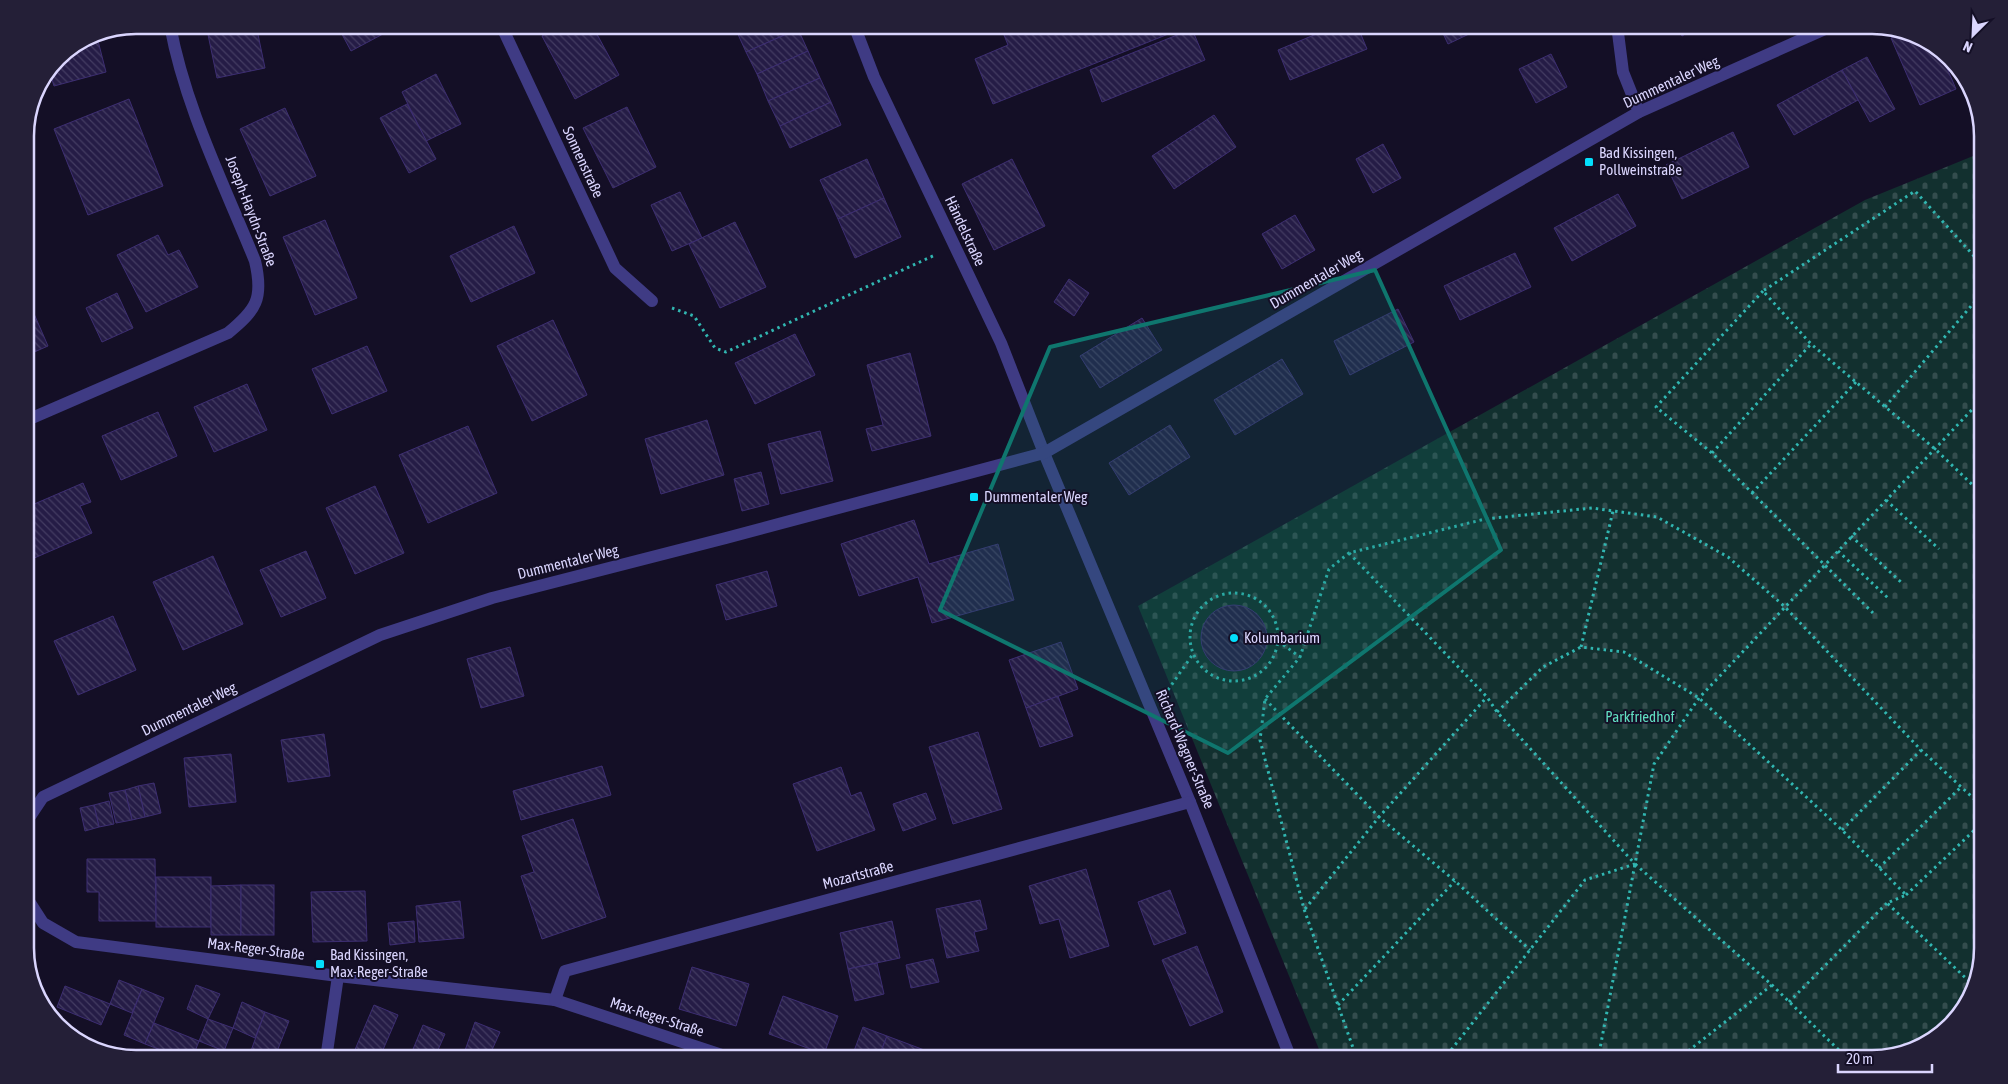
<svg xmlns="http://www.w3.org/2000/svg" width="2008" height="1084" font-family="'Asap Condensed',sans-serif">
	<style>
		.cemetery { fill: url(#cemetery-stones) }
		.building { fill: url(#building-back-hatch); stroke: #3d2e72 }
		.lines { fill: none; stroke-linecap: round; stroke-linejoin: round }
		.path { stroke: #31b6b1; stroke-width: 3; stroke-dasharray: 2.5 4; stroke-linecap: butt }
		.minor { stroke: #3f3b84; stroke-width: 12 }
		.marked { fill: #0f766e; fill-opacity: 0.2; stroke: #0f766e; stroke-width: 4; stroke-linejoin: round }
		.poi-dot { fill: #03dffc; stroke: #140f26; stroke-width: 2 }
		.labels { text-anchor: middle; stroke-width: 4; stroke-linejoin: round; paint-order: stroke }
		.street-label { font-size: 15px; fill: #dad5fe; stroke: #140f26 }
		.poi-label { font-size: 15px; fill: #dad5fe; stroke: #140f26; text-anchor: start }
		.park-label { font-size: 15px; fill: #61dec1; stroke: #140f26 }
		.rim { fill: none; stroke: #dad5fe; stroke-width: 2.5 }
	</style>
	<defs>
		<pattern id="cemetery-stones" width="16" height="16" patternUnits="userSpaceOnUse" patternTransform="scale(1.25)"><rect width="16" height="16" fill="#12302f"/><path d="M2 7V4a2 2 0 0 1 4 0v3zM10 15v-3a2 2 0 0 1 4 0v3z" fill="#344d4e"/></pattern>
		<pattern id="building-back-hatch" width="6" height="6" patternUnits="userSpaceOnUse" patternTransform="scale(1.25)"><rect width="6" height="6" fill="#251c46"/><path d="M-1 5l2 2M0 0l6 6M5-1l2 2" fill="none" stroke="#443c62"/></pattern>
	</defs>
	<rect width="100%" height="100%" fill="#140f26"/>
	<path class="cemetery" d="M1983 152V949L1971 998 1934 1041 1873 1059H1323L1138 606 1865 200Z"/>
	<g class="building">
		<path d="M206 25H256L265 68 217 78Z"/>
		<path d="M337 25H398V26L351 51Z"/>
		<path d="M562 25H592L619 75 575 99 542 36Z"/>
		<path d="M748 25H796L798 29 746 52 736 30Z"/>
		<path d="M1000 25H1191L993 104 975 59 1008 45Z"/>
		<path d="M1338 25H1357L1367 49 1290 80 1278 50Z"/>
		<path d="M1439 25H1488L1448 44Z"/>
		<path d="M1676 25H1701L1682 36Z"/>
		<path d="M798 29 808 51 757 74 746 52Z"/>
		<path d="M1192 29 1205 60 1102 102 1090 70Z"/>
		<path d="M1904 32 1922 37 1940 52 1956 89 1920 105 1891 38Z"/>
		<path d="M93 33H96L106 72 54 86 49 70 58 57Z"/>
		<path d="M808 51 820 78 768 101 757 74Z"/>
		<path d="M1551 54 1567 87 1536 103 1519 69Z"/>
		<path d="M1867 57 1895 109 1870 122 1842 70Z"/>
		<path d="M1842 70 1858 100 1794 135 1777 105Z"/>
		<path d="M436 74 461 124 426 141 402 92Z"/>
		<path d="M820 78 831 102 780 126 768 101Z"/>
		<path d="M129 99 163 186 88 215 54 129Z"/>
		<path d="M831 102 841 125 790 148 780 126Z"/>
		<path d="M407 104 436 159 409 173 380 118Z"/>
		<path d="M627 107 656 167 613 188 583 128Z"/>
		<path d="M285 108 316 176 270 196 240 129Z"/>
		<path d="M1214 115 1236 147 1174 189 1152 156Z"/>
		<path d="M1733 132 1749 167 1682 199 1666 165Z"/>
		<path d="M1383 144 1401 178 1373 193 1356 159Z"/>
		<path d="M867 159 884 198 838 219 820 180Z"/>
		<path d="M1012 159 1045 226 994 250 962 184Z"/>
		<path d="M680 192 702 238 672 251 651 205Z"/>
		<path d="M1618 194 1636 226 1572 261 1554 228Z"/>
		<path d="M884 198 901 237 855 258 838 219Z"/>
		<path d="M1295 215 1315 250 1282 269 1262 234Z"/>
		<path d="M325 220 357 298 315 315 283 237Z"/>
		<path d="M735 222 766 287 720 308 689 244Z"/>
		<path d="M514 226 535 273 471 302 450 256Z"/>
		<path d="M158 235 168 255 179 250 198 287 146 312 117 255Z"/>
		<path d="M1515 253 1531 287 1460 320 1444 286Z"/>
		<path d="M1069 279 1089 293 1074 316 1054 302Z"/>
		<path d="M25 293 48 346 25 356Z"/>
		<path d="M117 293 133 328 102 342 86 308Z"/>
		<path d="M1398 309 1414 342 1350 375 1334 341Z"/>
		<path d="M1142 318 1162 350 1100 388 1080 356Z"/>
		<path d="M553 320 587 395 532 421 497 346Z"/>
		<path d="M795 334 815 375 755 404 735 363Z"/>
		<path d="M367 346 387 391 332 414 312 369Z"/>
		<path d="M910 353 931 436 872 451 866 429 883 425 867 365Z"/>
		<path d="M1282 359 1303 394 1235 435 1214 400Z"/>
		<path d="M247 384 267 430 214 452 194 407Z"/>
		<path d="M158 412 177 456 121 480 102 436Z"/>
		<path d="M707 420 724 475 661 494 645 439Z"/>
		<path d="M1170 425 1190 457 1129 495 1109 463Z"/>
		<path d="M468 426 497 493 428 523 399 455Z"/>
		<path d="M820 431 833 481 781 494 768 444Z"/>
		<path d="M761 472 769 504 742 511 734 479Z"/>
		<path d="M83 483 91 502 80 506 92 533 32 559 25 542V508Z"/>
		<path d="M375 486 404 553 355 574 326 508Z"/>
		<path d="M914 520 929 564 998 544 1014 600 932 623 918 577 859 596 841 544Z"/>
		<path d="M306 551 326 598 281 617 260 570Z"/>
		<path d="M213 556 243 624 183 650 153 582Z"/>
		<path d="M767 571 777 606 726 620 716 585Z"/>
		<circle cx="1234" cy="638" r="33"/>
		<path d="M113 616 136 670 78 695 54 641Z"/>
		<path d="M1061 642 1078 689 1026 708 1009 660Z"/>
		<path d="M510 647 524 696 481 708 467 659Z"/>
		<path d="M1058 696 1073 736 1040 747 1026 708Z"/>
		<path d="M978 732 1002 809 953 824 929 747Z"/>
		<path d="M324 734 330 776 288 782 281 740Z"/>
		<path d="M231 754 236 802 189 807 184 758Z"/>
		<path d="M602 766 611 795 521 820 513 791Z"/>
		<path d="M841 767 851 796 861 792 875 830 817 851 793 784Z"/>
		<path d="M154 783 161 813 145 817 138 786Z"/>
		<path d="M138 786 145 817 132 820 125 790Z"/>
		<path d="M125 790 132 820 116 823 109 793Z"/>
		<path d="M926 793 936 819 903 831 893 804Z"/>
		<path d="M109 801 114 824 99 827 94 805Z"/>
		<path d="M94 805 99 827 85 831 80 808Z"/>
		<path d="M573 819 606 917 542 939 521 876 534 872 522 836Z"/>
		<path d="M87 859H155L156 921H99V892H87Z"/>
		<path d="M1086 869 1109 946 1070 958 1059 919 1040 924 1029 886Z"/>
		<rect x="156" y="877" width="55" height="50"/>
		<path d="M241 885V935H211V886Z"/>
		<rect x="241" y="885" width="33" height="50"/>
		<path d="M1170 890 1186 933 1154 945 1138 902Z"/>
		<path d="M365 891 367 941 313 942 311 892Z"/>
		<path d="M980 900 987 929 974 932 979 951 947 958 936 909Z"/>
		<path d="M460 901 464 938 419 942 416 906Z"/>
		<path d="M414 921 415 942 390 945 388 923Z"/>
		<path d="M892 921 900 958 848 969 840 933Z"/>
		<path d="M1197 946 1223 1012 1190 1026 1162 960Z"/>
		<path d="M933 959 939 982 911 988 906 965Z"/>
		<path d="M877 963 884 994 855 1001 848 969Z"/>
		<path d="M692 967 749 984 736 1026 679 1009Z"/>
		<path d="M119 980 142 989 132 1013 110 1004Z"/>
		<path d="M196 985 220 994 208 1019 187 1009Z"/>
		<path d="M65 986 110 1004 101 1025 57 1007Z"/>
		<path d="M142 989 164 998 145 1044 124 1035Z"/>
		<path d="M783 996 838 1016 824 1054 769 1034Z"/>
		<path d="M242 1002 265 1012 255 1038 233 1028Z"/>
		<path d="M374 1005 398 1015 379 1059H369L354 1052Z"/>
		<path d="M265 1012 289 1021 274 1059H248Z"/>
		<path d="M208 1019 233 1028 224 1051 199 1041Z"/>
		<path d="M475 1022 500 1032 488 1059H462Z"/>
		<path d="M154 1023 199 1041 192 1059H185L145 1044Z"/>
		<path d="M423 1025 445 1034 434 1059H409Z"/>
		<path d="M863 1027 887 1036 878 1059 854 1051Z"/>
		<path d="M887 1036 935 1054 933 1059H878Z"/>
		<path d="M955 1050 975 1057 974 1059H951Z"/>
	</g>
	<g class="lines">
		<g class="path">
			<path d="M1983 266 1915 191 1763 291 1811 344 1935 449 1983 495"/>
			<path d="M1763 291 1656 407 1712 453 1873 613"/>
			<path d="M672 308 694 316 715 348 726 352 935 255"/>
			<path d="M1885 407 1983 292"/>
			<path d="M1712 453 1811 344"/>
			<path d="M1752 493 1856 382"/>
			<path d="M1886 500 1939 549"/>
			<path d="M1851 536 1902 583"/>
			<path d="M1838 551 1888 598"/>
			<path d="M1349 553 1487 697 1497 712 1635 864 1585 880 1444 1059"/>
			<circle cx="1234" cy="637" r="44"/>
			<path d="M1278 641 1300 657"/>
			<path d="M1581 647 1613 511"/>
			<path d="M1168 690 1193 654"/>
			<path d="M1265 699 1379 817 1455 881 1530 950"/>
			<path d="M1497 712 1543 667 1581 647 1624 652 1699 698 1842 830 1906 895 1887 903 1974 986"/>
			<path d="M1842 830 1921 750"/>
			<path d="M1879 868 1961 787"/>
			<path d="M1906 895 1983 822"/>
			<path d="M1305 909 1379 817 1487 697"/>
			<path d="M1789 1002 1887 903"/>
			<path d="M1338 1005 1455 881"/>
			<path d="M1357 1059 1304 909 1260 740 1265 699 1300 657 1329 569 1349 553 1485 519 1592 508 1657 517 1728 557 1784 606 1921 750 1983 807"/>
			<path d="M1598 1059 1635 864"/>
			<path d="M1678 1059 1772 985"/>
			<path d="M1848 1059 1772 985 1635 864 1654 764 1699 698 1983 398"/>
		</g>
		<g class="minor">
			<path d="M501 25 615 268 652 301"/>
			<path d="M854 25 874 77 1001 343 1044 453 1190 802 1291 1059"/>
			<path d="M1617 25 1623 72 1639 112"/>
			<path d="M25 421 228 333C256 310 264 299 255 261 224 184 185 107 170 25"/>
			<path d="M25 824 43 797 380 635 492 598 726 538 1044 453 1639 112 1834 25"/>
			<path d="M25 895 43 923 76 942 338 976 555 1000 734 1059"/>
			<path d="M555 1000 565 971 1190 802"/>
			<path d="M326 1059 338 976"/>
		</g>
	</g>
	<path class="marked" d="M1375 270 1501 550 1228 753 940 610 1050 347Z"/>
	<g class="poi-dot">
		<rect x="1584" y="157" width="10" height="10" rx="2.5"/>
		<rect x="969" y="492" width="10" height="10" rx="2.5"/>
		<circle cx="1234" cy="638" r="5"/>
		<rect x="315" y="959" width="10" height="10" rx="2.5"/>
	</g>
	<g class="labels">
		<g class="street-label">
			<text transform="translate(1671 82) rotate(-25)" y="5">Dummentaler Weg</text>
			<text transform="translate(583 162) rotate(65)" y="5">Sonnenstraße</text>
			<text transform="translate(251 211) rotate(69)" y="5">Joseph-Haydn-Straße</text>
			<text transform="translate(965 231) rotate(65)" y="5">Händelstraße</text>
			<text transform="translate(1316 279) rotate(-30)" y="5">Dummentaler Weg</text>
			<text transform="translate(568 562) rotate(-14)" y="5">Dummentaler Weg</text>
			<text transform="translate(189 709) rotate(-26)" y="5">Dummentaler Weg</text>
			<text transform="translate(1185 749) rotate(67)" y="5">Richard-Wagner-Straße</text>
			<text transform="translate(858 875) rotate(-15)" y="5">Mozartstraße</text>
			<text transform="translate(256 949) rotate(7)" y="5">Max-Reger-Straße</text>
			<text transform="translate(657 1017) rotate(18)" y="5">Max-Reger-Straße</text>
		</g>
		<g class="poi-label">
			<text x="1599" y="158">Bad Kissingen,<tspan x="1599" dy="17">Pollweinstraße</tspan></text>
			<text x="984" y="502">Dummentaler Weg</text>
			<text x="1244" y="643">Kolumbarium</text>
			<text x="330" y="960">Bad Kissingen,<tspan x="330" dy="17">Max-Reger-Straße</tspan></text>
		</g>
		<g class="park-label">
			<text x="1640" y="722">Parkfriedhof</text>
		</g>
	</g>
	<path d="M0 0H2008V1084H0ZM136 34H1872A102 102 0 0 1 1974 136V948A102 102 0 0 1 1872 1050H136A102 102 0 0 1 34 948V136A102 102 0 0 1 136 34Z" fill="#241f37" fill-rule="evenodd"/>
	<path class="rim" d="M136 34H1872A102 102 0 0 1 1974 136V948A102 102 0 0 1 1872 1050H136A102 102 0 0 1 34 948V136A102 102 0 0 1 136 34Z"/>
	<g transform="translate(1973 35) rotate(204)" stroke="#140f26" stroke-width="4" paint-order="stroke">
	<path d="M0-4L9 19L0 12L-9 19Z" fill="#dad5fe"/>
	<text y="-8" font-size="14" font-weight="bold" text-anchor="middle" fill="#dad5fe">N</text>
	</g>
	<path d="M1838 1064v8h94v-8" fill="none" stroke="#dad5fe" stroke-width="2.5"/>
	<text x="1846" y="1064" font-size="15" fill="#dad5fe" stroke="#140f26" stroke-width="4" paint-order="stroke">20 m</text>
</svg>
